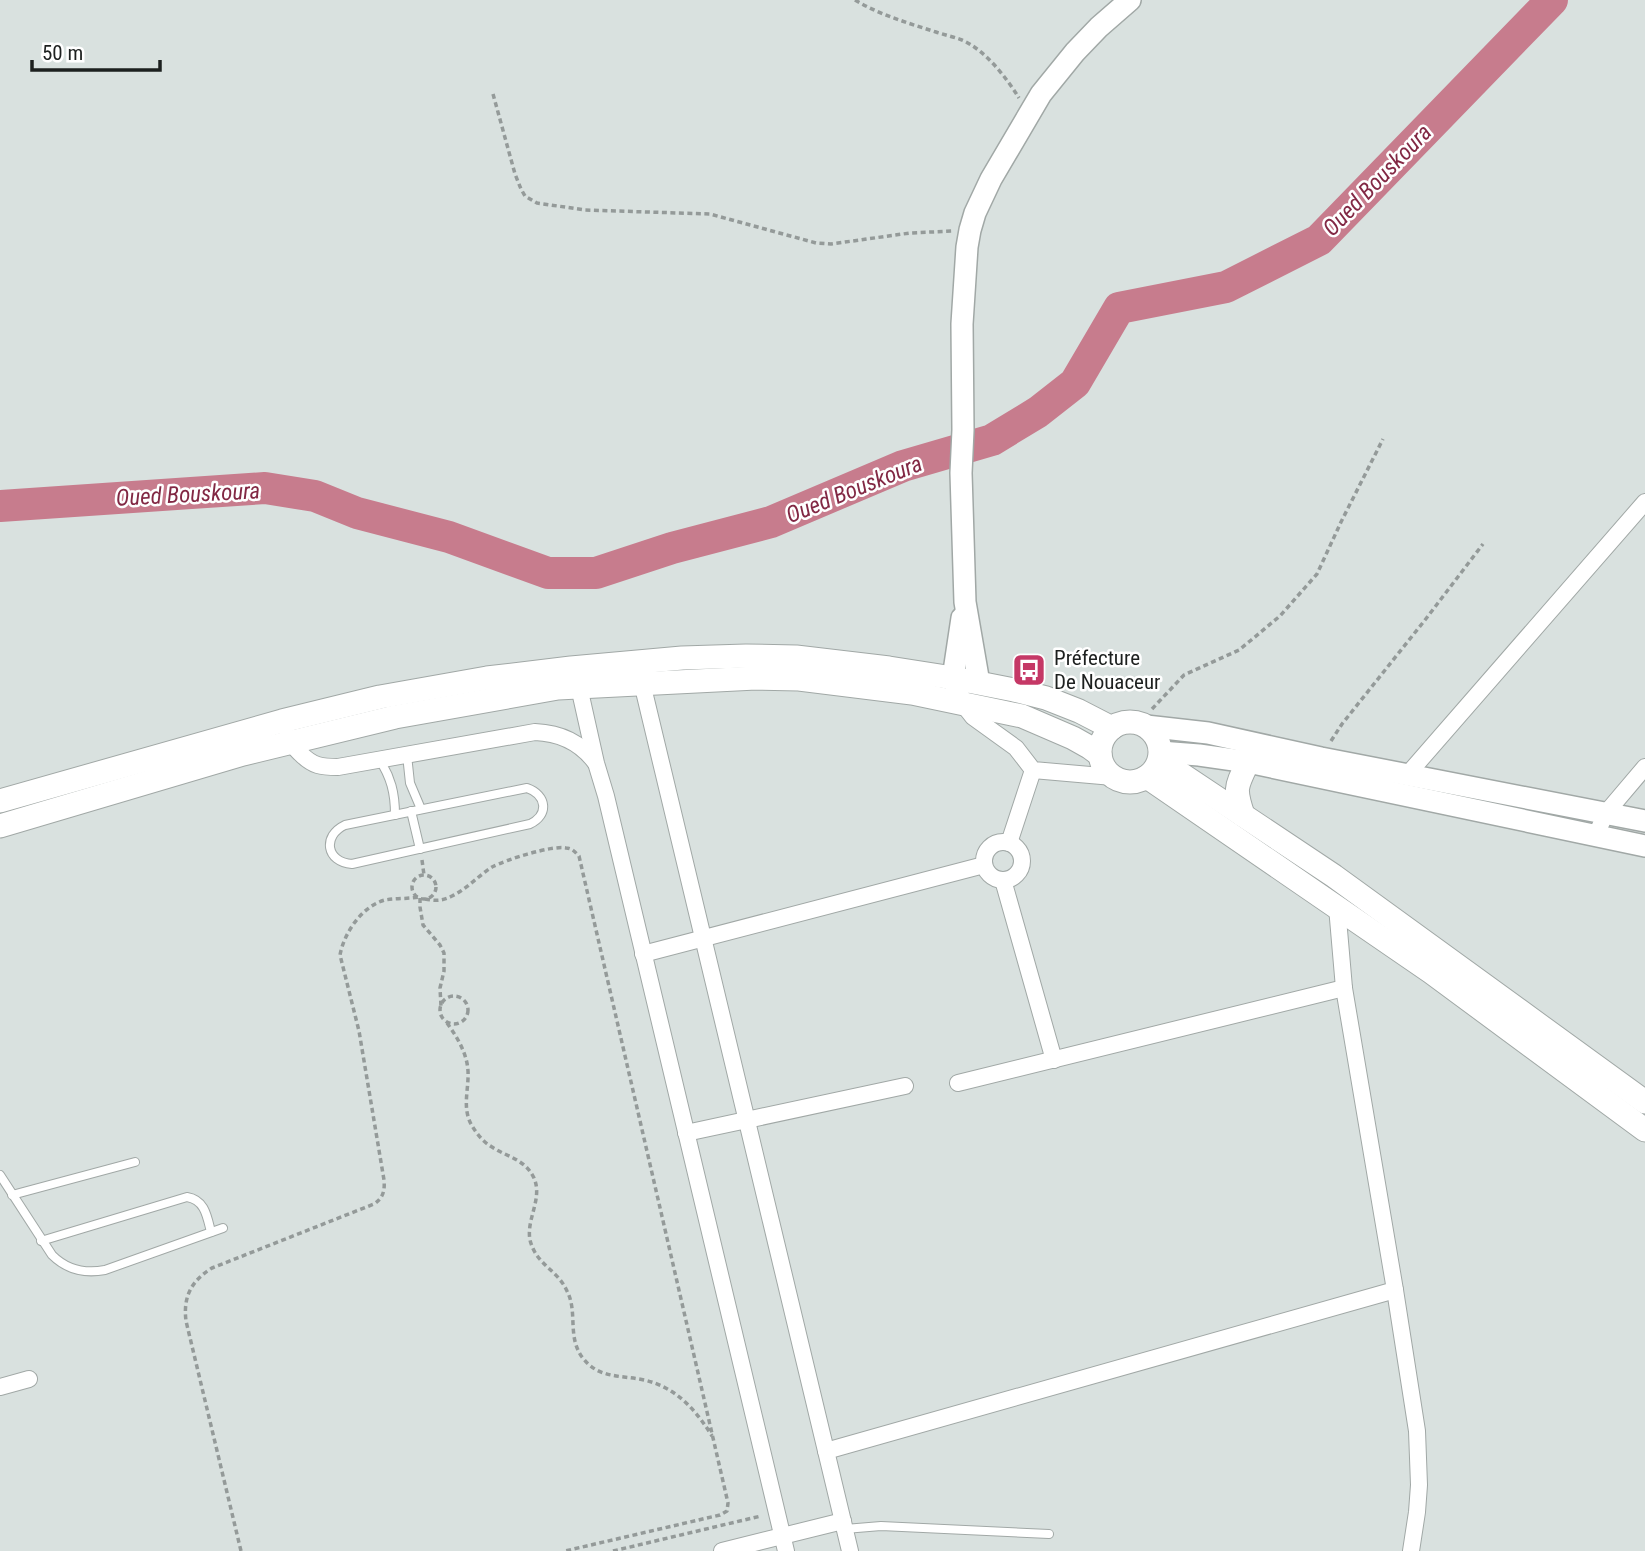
<svg xmlns="http://www.w3.org/2000/svg" width="1645" height="1551" font-family="'Roboto Condensed',sans-serif">
	<style>
		.lines { fill: none; stroke-linecap: round; stroke-linejoin: round }
		.river { stroke: #c77c8d; stroke-width: 32 }
		.service-casing { stroke: #a1a8a6; stroke-width: 10 }
		.minor-casing { stroke: #a1a8a6; stroke-width: 18 }
		.tertiary-casing { stroke: #a1a8a6; stroke-width: 24 }
		.secondary-casing { stroke: #a1a8a6; stroke-width: 25 }
		.path { stroke: #949a99; stroke-width: 3.5; stroke-dasharray: 5 3.5; stroke-linecap: butt }
		.service { stroke: #fff; stroke-width: 8 }
		.minor { stroke: #fff; stroke-width: 16 }
		.tertiary { stroke: #fff; stroke-width: 21 }
		.secondary { stroke: #fff; stroke-width: 23 }
		.labels { text-anchor: middle; stroke-width: 5; stroke-linejoin: round; paint-order: stroke }
		.poi-label { font-size: 21px; fill: #1d201f; stroke: #fff; text-anchor: start }
		.water-label { font-size: 23px; font-style: italic; fill: #822844; stroke: #fff }
	</style>
	<rect width="100%" height="100%" fill="#d9e1df"/>
	<g class="lines">
		<path class="river" d="M0 506 265 488 315 496 357 513 449 537 548 573H596L672 548 771 522 903 466 992 440 1038 412 1075 383 1119 308 1226 287 1319 240 1552 0"/>
		<defs>
			<g id="service">
				<path d="M407 755 410 783 421 809"/>
				<path d="M379 759C391 777 395 793 395 815"/>
				<path d="M527 788C547 795 549 815 530 824L352 864C326 862 322 836 345 825Z"/>
				<path d="M411 811 420 849"/>
				<path d="M0 1175 52 1255C67 1270 84 1274 105 1270L223 1228"/>
				<path d="M12 1195 135 1162"/>
				<path d="M41 1241 187 1197C205 1200 207 1216 211 1232"/>
				<path d="M845 1529 881 1526 1049 1534"/>
			</g>
			<g id="minor">
				<path d="M642 683 850 1551"/>
				<path d="M579 687 596 763 606 796 786 1551"/>
				<path d="M962 703 973 717 1016 748 1033 770 1113 777"/>
				<path d="M287 736C290 744 295 748 301 754 313 766 321 767 338 767L535 732C560 733 580 742 595 762"/>
				<path d="M1408 774 1645 502"/>
				<path d="M1596 835 1606 813 1645 767"/>
				<circle cx="1003" cy="861" r="19"/>
				<path d="M1009 843 1033 770"/>
				<path d="M1003 880 1054 1060"/>
				<path d="M1337 907 1344 988 1395 1290 1417 1431 1419 1485 1417 1512 1411 1551"/>
				<path d="M643 954 984 865"/>
				<path d="M958 1083 1344 988"/>
				<path d="M686 1133 905 1086"/>
				<path d="M0 1387 29 1379"/>
				<path d="M826 1451 1395 1290"/>
				<path d="M722 1551 843 1521"/>
			</g>
			<g id="tertiary">
				<path d="M979 683 965 602 961 473 963 430 962 324 967 247 970 230 975 213 991 179 1041 94 1075 52 1099 27 1130 0"/>
				<path d="M958 692 953 678 962 618"/>
				<path d="M1146 726 1208 733 1321 758 1645 821"/>
				<path d="M1160 752 1199 755 1248 762 1645 846"/>
			</g>
			<g id="secondary">
				<circle cx="1130" cy="752" r="30"/>
				<path d="M1160 760 1334 876 1645 1102"/>
				<path d="M1147 777 1431 972 1645 1130"/>
				<path d="M0 801 282 721 380 697 487 678 571 668 682 658 746 656 796 657 889 668 953 678 1014 690 1046 698 1079 711 1112 728"/>
				<path d="M1243 815C1234 788 1236 787 1248 762"/>
				<path d="M0 826 243 754 395 717 558 688 756 678 799 679 912 693 1022 716 1073 738 1089 747 1100 755"/>
			</g>
		</defs>
		<use href="#service" class="service-casing"/>
		<use href="#minor" class="minor-casing"/>
		<use href="#tertiary" class="tertiary-casing"/>
		<use href="#secondary" class="secondary-casing"/>
		<g class="path">
			<path d="M855 0C880 15 908 23 936 32 945 35 954 37 962 40 985 50 1006 77 1019 98"/>
			<path d="M493 94 515 174 521 189 525 196 537 203 585 210 710 214 816 243 831 244 910 233 953 231"/>
			<path d="M1152 709 1184 675 1239 650 1250 641 1280 616 1317 574 1341 522 1383 439"/>
			<path d="M1331 741 1342 724 1425 620 1483 544"/>
			<path d="M422 860 424 875"/>
			<circle cx="424" cy="887" r="12"/>
			<path d="M420 898V907L423 925 440 945 444 953V971L440 988 441 1006"/>
			<path d="M425 899C435 901 443 901 452 896 467 889 478 876 492 867 505 860 552 845 566 848 572 848 575 852 579 856L728 1503 727 1511 720 1515 565 1551"/>
			<circle cx="454" cy="1010" r="14"/>
			<path d="M447 1023C457 1037 467 1053 468 1071 469 1089 462 1107 471 1124 476 1133 483 1142 492 1147 507 1157 525 1159 534 1178 543 1199 526 1219 530 1240 536 1265 558 1270 567 1291 578 1312 567 1336 582 1357 598 1379 621 1375 644 1380 676 1387 696 1410 712 1436"/>
			<path d="M241 1551 186 1321C183 1297 191 1281 212 1268L374 1204C383 1198 385 1191 384 1180L359 1031 340 955C344 933 362 906 385 900 396 898 408 899 419 897"/>
			<path d="M613 1551 761 1516"/>
		</g>
		<use href="#service" class="service"/>
		<use href="#minor" class="minor"/>
		<use href="#tertiary" class="tertiary"/>
		<use href="#secondary" class="secondary"/>
	</g>
	<defs>
		<symbol id="bus-square" viewBox="-11 -11 22 22"><rect x="-9" y="-9" width="18" height="18" rx="4" fill="#c53866" stroke="#fff"/><path d="M-5-6H5V4H4V6H2V4H-2V6H-4V4H-5ZM-3.5-4V0h7V-4ZM-3.5 1.2v1.5H-2V1.2ZM2 1.2v1.5H3.5V1.2Z" fill="#fff"/></symbol>
	</defs>
	<g fill-rule="evenodd">
		<use href="#bus-square" x="1010" y="651" width="38" height="38"/>
	</g>
	<g class="labels">
		<g class="poi-label">
			<text x="1054" y="665">Préfecture<tspan x="1054" dy="24">De Nouaceur</tspan></text>
		</g>
		<g class="water-label">
			<text transform="translate(1377 180) rotate(-46)" y="8">Oued Bouskoura</text>
			<text transform="translate(854 489) rotate(-22)" y="8">Oued Bouskoura</text>
			<text transform="translate(188 494) rotate(-3)" y="8">Oued Bouskoura</text>
		</g>
	</g>
	<path d="M32 60v10h128v-10" fill="none" stroke="#1d201f" stroke-width="3.5"/>
	<text x="42" y="60" font-size="21" fill="#1d201f" stroke="#ffffff" stroke-width="5" paint-order="stroke">50 m</text>
</svg>
